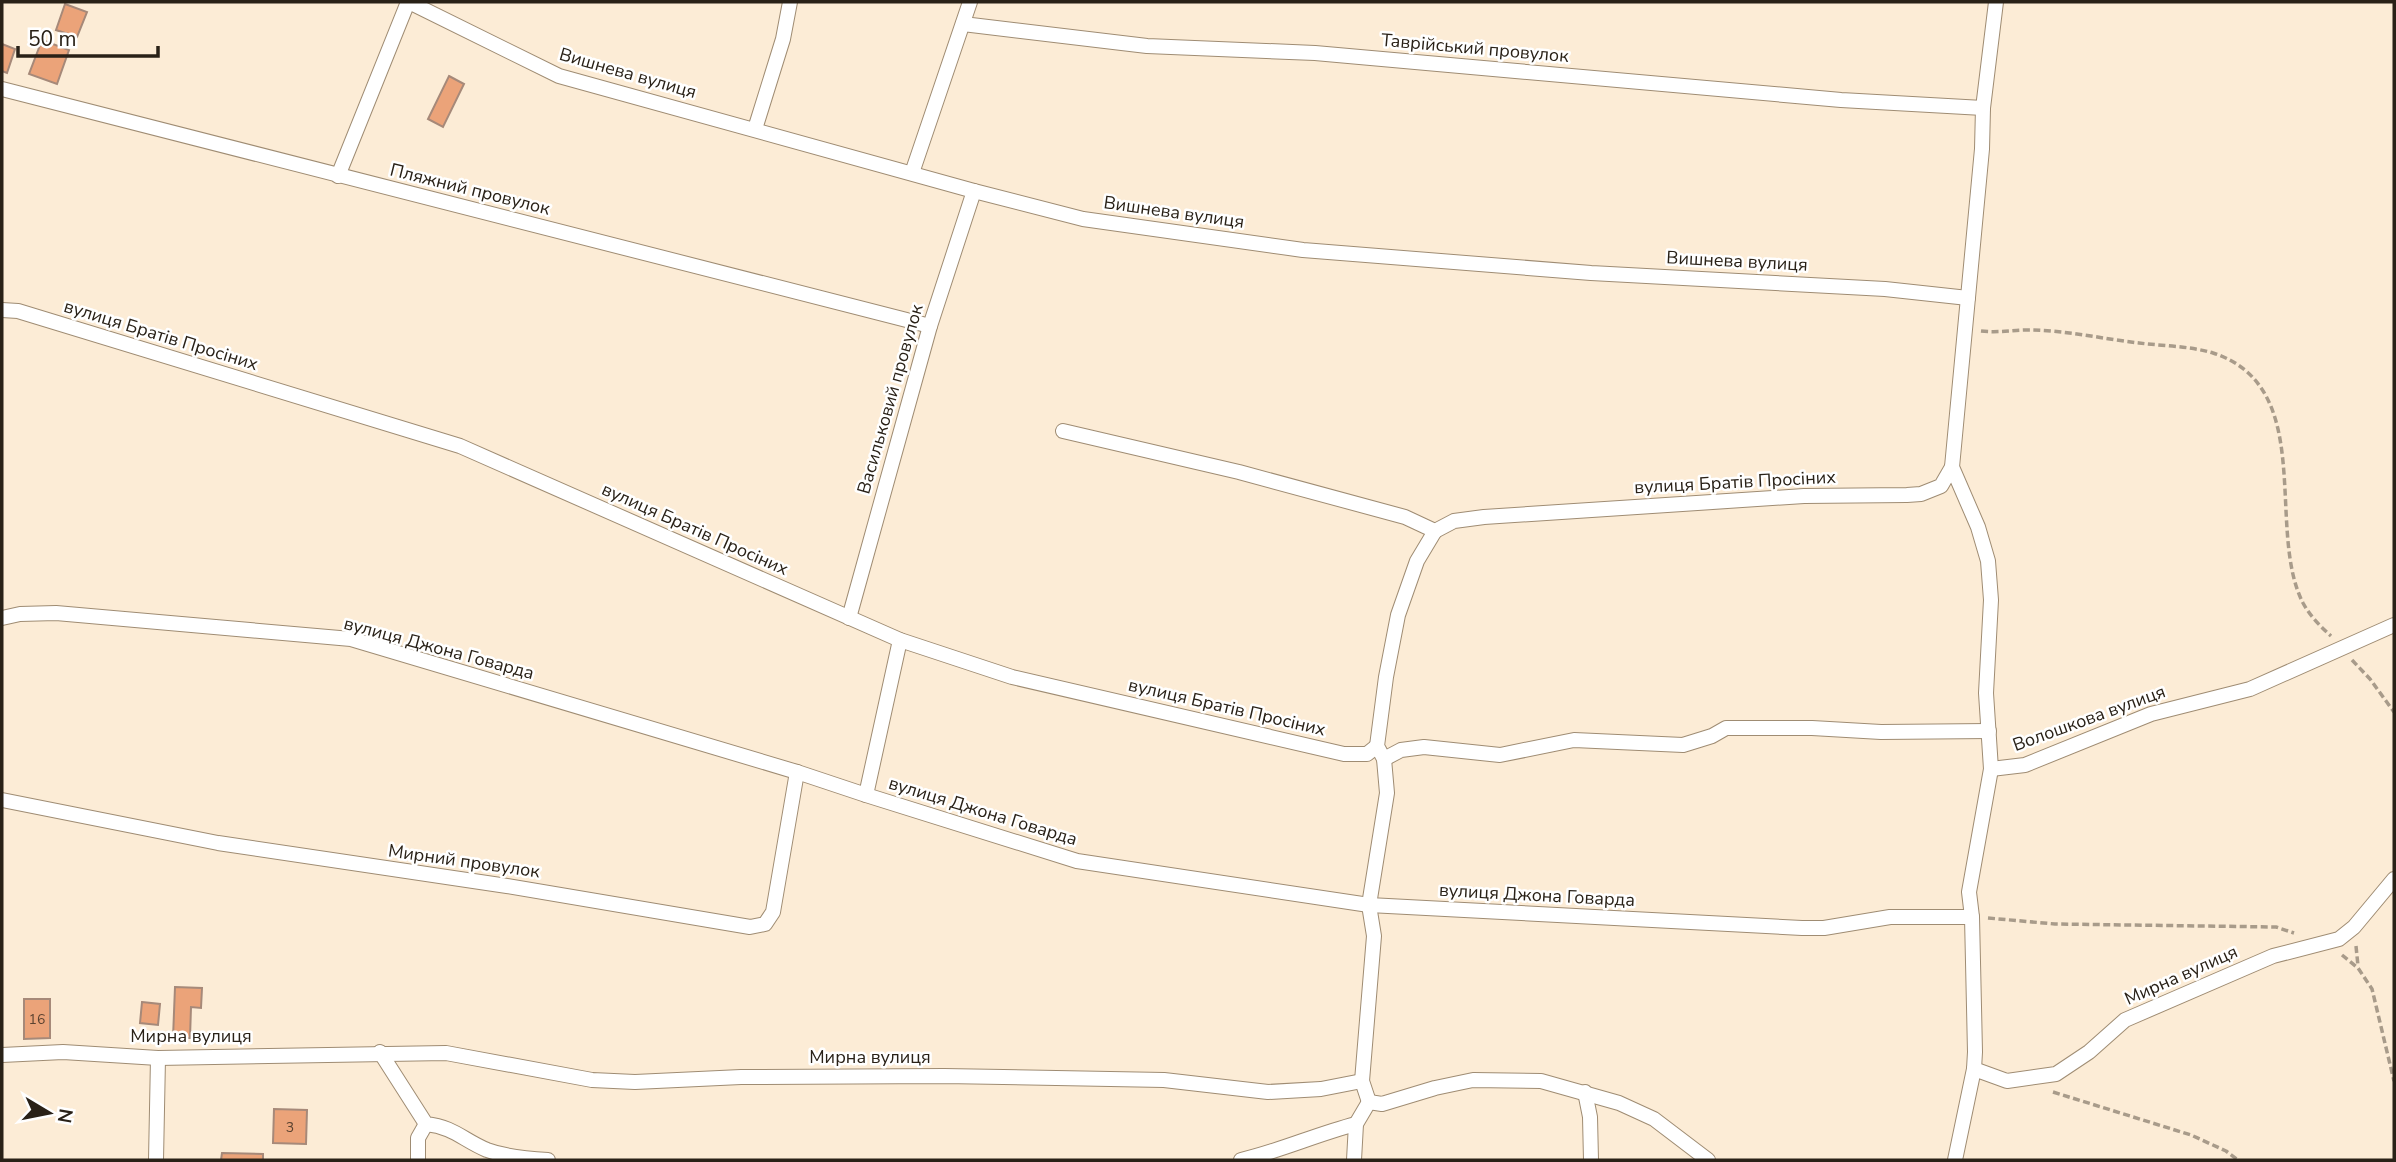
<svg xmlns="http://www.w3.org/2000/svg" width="2396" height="1162" font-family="'Nunito Sans',sans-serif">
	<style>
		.building { fill: #eba379; stroke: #a68979; stroke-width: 2 }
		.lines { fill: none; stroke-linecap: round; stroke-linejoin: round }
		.minor-casing { stroke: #9f8c73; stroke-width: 16 }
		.path { stroke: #a89b8a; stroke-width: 3.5; stroke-dasharray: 7 3.5; stroke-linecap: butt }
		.minor { stroke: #fff; stroke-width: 14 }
		.labels { text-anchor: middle; stroke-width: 5; stroke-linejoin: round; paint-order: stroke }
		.number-label { font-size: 14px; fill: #5a4230 }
		.street-label { font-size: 18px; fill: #292117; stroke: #fff }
	</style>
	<rect width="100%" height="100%" fill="#fcecd6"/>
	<g class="building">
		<path d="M65 4 87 12 77 37 56 30Z"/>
		<path d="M42 40 69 50 57 84 29 74Z"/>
		<path d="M2 44 15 49 7 73 2 71Z"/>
		<path d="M449 76 464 84 443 127 428 119Z"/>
		<path d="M175 987 202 988 201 1008 191 1007 190 1038H173Z"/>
		<path d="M24 999H50V1038L24 1039Z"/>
		<path d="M142 1002 160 1004 158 1025 140 1023Z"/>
		<path d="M274 1109 307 1110 306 1144 273 1143Z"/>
		<path d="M222 1153 263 1154V1160H221Z"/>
	</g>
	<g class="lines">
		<defs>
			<g id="minor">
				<path d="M409 2 559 76 974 191 1083 219 1303 250 1591 273 1885 289 1968 298"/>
				<path d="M963 24 1147 46 1315 53 1841 100 1983 108"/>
				<path d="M2 89 930 326"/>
				<path d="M755 129 783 39 790 2"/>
				<path d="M912 173 970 2"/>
				<path d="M338 176 408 2"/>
				<path d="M2 310 18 311 460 446 900 640 1012 677 1344 754H1367L1377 746"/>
				<path d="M1063 431 1239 472 1405 517 1435 531"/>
				<path d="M1435 531 1454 521 1484 517 1804 496 1907 495 1921 494 1941 486 1952 467"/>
				<path d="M2 618 20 614 56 613 351 639 797 772 866 795 1077 861 1369 905 1802 928H1824L1890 917H1972"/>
				<path d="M849 618 930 326 974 191"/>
				<path d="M1384 759 1401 750 1424 747 1500 755 1574 740 1683 745 1712 736 1726 728H1812L1881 732 1989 731"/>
				<path d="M1991 769 2025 765 2151 714 2250 689 2394 625"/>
				<path d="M866 795 900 640"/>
				<path d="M2 800 218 843 507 886 750 927 765 924 773 912 797 772"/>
				<path d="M380 1052 426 1124C454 1127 463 1140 487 1150 506 1157 528 1159 548 1160"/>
				<path d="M2 1055 63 1052 158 1058 446 1053 592 1080 635 1082 741 1077 944 1076 1164 1080 1268 1092 1321 1089 1362 1081"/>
				<path d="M1974 1069 2007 1081 2056 1074 2089 1052 2125 1020 2273 956 2339 939 2354 927 2394 879"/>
				<path d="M1585 1092 1590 1117 1591 1160"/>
				<path d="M1369 1102 1362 1081 1374 936 1369 905 1387 793 1384 759 1377 746 1386 677 1398 615 1417 561 1435 531"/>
				<path d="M1369 1102 1382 1104 1435 1088 1473 1080 1541 1081 1619 1103 1654 1119 1708 1160"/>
				<path d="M156 1160 158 1058"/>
				<path d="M418 1160V1138L426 1124"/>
				<path d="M1241 1160C1280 1151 1317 1134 1356 1124"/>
				<path d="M1354 1160 1356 1124 1369 1102"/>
				<path d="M1955 1160 1974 1069 1975 1052 1972 917 1969 892 1991 769 1986 693 1991 600 1988 561 1978 527 1952 467 1982 149 1983 108 1996 2"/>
			</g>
		</defs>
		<use href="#minor" class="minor-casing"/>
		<g class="path">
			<path d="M1981 331C1998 333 2012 330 2028 330 2064 330 2104 339 2139 343 2163 346 2190 346 2213 353 2318 387 2265 529 2303 603 2310 616 2321 627 2331 636"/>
			<path d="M2352 660 2370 679 2394 712"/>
			<path d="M1988 918 2055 924 2276 927 2294 933"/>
			<path d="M2356 946 2358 966"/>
			<path d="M2342 955 2358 968 2372 989 2394 1081"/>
			<path d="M2053 1092 2191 1135 2226 1151 2238 1160"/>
		</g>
		<use href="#minor" class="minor"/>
	</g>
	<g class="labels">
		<g class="number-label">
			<text x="37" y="1024">16</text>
			<text x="290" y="1132">3</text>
		</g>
		<g class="street-label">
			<text transform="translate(1475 48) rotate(5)" y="6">Таврійський провулок</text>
			<text transform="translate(628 73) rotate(16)" y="6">Вишнева вулиця</text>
			<text transform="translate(470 189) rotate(14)" y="6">Пляжний провулок</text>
			<text transform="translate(1174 212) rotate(8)" y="6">Вишнева вулиця</text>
			<text transform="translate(1737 261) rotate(3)" y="6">Вишнева вулиця</text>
			<text transform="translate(161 335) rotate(17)" y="6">вулиця Братів Просіних</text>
			<text transform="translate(890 399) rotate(-74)" y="6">Васильковий провулок</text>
			<text transform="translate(1735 482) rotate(-3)" y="6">вулиця Братів Просіних</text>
			<text transform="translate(695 529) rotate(24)" y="6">вулиця Братів Просіних</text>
			<text transform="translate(439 648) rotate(15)" y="6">вулиця Джона Говарда</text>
			<text transform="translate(1227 707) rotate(13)" y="6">вулиця Братів Просіних</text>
			<text transform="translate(2089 718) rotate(-20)" y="6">Волошкова вулиця</text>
			<text transform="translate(983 811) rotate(17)" y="6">вулиця Джона Говарда</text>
			<text transform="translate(464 861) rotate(8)" y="6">Мирний провулок</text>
			<text transform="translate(1537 895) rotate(3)" y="6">вулиця Джона Говарда</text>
			<text transform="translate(2181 975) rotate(-24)" y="6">Мирна вулиця</text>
			<text x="191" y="1042">Мирна вулиця</text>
			<text x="870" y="1063">Мирна вулиця</text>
		</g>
	</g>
	<rect width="2396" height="1162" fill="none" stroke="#292117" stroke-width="7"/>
	<g transform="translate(49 1113) rotate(100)" stroke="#ffffff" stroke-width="5" paint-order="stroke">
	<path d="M0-5L12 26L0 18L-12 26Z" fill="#292117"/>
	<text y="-10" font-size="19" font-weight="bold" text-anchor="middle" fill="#292117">N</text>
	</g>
	<path d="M18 46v10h140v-10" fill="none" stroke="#292117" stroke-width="3.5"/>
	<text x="28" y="46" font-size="21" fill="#292117" stroke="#ffffff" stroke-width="5" paint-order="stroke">50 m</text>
</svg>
